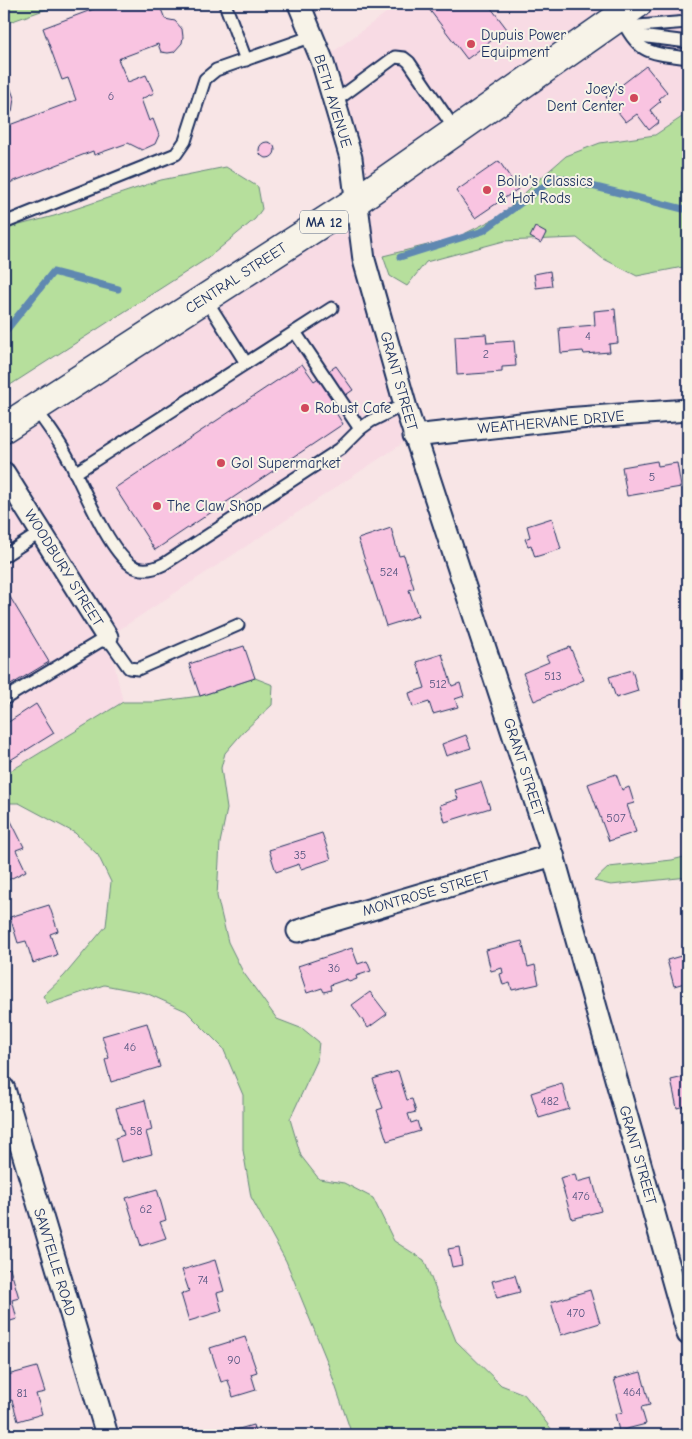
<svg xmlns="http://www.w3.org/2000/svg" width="692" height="1439" font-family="'Comic Neue',sans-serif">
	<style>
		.built { fill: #f8dbe4 }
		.green { fill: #b6df9c; stroke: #68877d }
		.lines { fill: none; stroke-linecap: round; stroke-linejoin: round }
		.stream { stroke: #5e88b1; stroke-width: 7 }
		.building { fill: #f9c4e1; stroke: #1b2f5e }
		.lane-casing { stroke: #1b2f5e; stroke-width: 15 }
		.street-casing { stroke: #1b2f5e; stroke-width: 25 }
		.primary-casing { stroke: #1b2f5e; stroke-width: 31 }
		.lane { stroke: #f7f3e8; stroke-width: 11 }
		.street { stroke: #f7f3e8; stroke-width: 21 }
		.primary { stroke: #f7f3e8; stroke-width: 28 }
		.poi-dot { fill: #d1495b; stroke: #f7f3e8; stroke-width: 2 }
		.labels { text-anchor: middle; stroke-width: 4; stroke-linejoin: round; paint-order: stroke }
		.number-label { font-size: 12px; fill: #52547f }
		.shield { fill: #f7f3e8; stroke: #5d6a87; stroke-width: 1 }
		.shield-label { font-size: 14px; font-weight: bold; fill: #1b2f5e }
		.poi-label { font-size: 15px; fill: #1b2f5e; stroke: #f7f3e8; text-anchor: start }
		.street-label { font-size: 15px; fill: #1b2f5e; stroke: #f7f3e8 }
	</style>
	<rect width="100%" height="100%" fill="#f8e5e6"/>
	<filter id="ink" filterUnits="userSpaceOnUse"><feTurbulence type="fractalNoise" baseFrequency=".02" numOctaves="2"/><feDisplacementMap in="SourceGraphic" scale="10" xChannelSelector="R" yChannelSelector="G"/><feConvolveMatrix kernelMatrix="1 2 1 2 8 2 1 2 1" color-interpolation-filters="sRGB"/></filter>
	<g filter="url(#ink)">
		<path class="built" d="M398 4H688V113L616 160 456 238 364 260 414 436 108 637 123 702 4 775V428L356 201 322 60Z"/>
		<g class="green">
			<path d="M4 4H61L4 24Z"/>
			<path d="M688 113V266L637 276 602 258 577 238 504 241 426 262 407 286 390 276 383 256 456 238 500 216 543 176 566 156 600 143 655 135Z"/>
			<path d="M226 167 258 187 262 209 255 219 208 258 4 389V229L54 216 161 180Z"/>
			<path d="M255 678 273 685 272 705 244 731 225 753 221 768 227 809 220 843 217 896 228 942 243 972 277 1019 303 1029 319 1042 317 1061 290 1119 301 1156 319 1179 344 1183 373 1198 394 1241 424 1260 456 1341 501 1385 524 1394 556 1435H352L327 1361 286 1261 251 1197 243 1150V1095L223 1048 186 1011 146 993 104 985 48 1004 43 996 64 976 106 926 111 882 98 855 75 833 19 803H4V775L123 702H155L200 696Z"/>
			<path d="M688 856V877L611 885 594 881 609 867 672 860Z"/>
		</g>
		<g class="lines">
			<g class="stream">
				<path d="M400 257 483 231 556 177 683 209 688 207"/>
				<path d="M4 333 53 272 118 289"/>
			</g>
		</g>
		<g class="building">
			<path d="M107 4H159L165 19 175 21 182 29 183 37 182 43 174 52 168 53 161 52 158 44 118 59 128 82 146 75 154 93 141 99 149 121 153 119 159 135 155 144 142 150 128 143 94 155 93 151 4 185V127L76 100 68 78 62 80 43 28Z"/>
			<path d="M425 4H488L507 29 467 59Z"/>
			<path d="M646 66 667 92 659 99 661 101 650 110 659 122 649 130 637 114 626 122 606 97Z"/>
			<path d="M4 70 14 98 12 112 4 115Z"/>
			<circle cx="267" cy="150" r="8"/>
			<path d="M499 161 518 189 475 218 456 191Z"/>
			<path d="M535 227 546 233 541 243 530 237Z"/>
			<path d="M550 271 552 286 536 288 534 274Z"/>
			<path d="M615 309 618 343 609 344 610 352 584 354 583 351 561 353 559 328 595 325 594 311Z"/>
			<path d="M682 321H688V345H681Z"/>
			<path d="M486 334 487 343 514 341 516 366 502 367V372L457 375 455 336Z"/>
			<path d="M302 364 314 381 336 366 353 390 331 405 343 424 155 550 115 488Z"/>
			<path d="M657 461 658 466 677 463 681 487 627 496 622 467Z"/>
			<path d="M552 518 561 549 535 557 531 545 528 546 525 539 530 537 527 526Z"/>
			<path d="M391 528 399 556 404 555 414 588 409 590 418 616 386 626 358 539Z"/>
			<path d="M7 592 49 662 4 689V594Z"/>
			<path d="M244 646 255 678 200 696 189 664Z"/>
			<path d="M570 647 584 680 534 701 523 673 549 662 546 656Z"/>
			<path d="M442 654 452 686 460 683 464 696 455 699 458 707 433 714 429 702 413 707 409 693 425 688 417 662Z"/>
			<path d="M632 670 638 691 616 698 609 677Z"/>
			<path d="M36 704 54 733 4 764V725Z"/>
			<path d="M466 735 471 748 446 756 442 744Z"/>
			<path d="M616 774 622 790 629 787 634 803 627 805 636 832 609 841 588 784Z"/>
			<path d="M481 782 490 808 445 822 440 805 458 799 455 790Z"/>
			<path d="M10 819 24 847 16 850 26 871 4 882V822Z"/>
			<path d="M322 833 331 859 301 869 299 864 276 872 269 850Z"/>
			<path d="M49 905 58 931 50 934 57 955 33 963 26 941 18 943 10 917Z"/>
			<path d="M522 941 528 967 535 965 539 984 512 990 510 983 503 985 500 974 503 973 502 968 491 971 486 950Z"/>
			<path d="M352 948 358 964 367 961 371 971 356 976 357 979 349 982 347 979 330 985 331 990 324 992 322 988 307 993 298 966Z"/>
			<path d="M688 954V982L674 986 667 960Z"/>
			<path d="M370 992 387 1014 368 1028 352 1005Z"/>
			<path d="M147 1023 160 1067 111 1082 105 1060 109 1058 102 1036Z"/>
			<path d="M398 1071 407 1100 412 1099 416 1112 408 1114 411 1123 417 1121 420 1131 387 1141 377 1110 383 1108 373 1079Z"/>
			<path d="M688 1076V1105L677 1108 671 1080Z"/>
			<path d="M562 1083 569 1109 539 1118 531 1093Z"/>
			<path d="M145 1100 152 1130 146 1132 152 1154 121 1162 115 1138 124 1135 116 1108Z"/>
			<path d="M575 1174 577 1182 592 1178 601 1211 572 1219 560 1178Z"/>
			<path d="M157 1189 166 1220 160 1222 166 1238 141 1246 126 1198Z"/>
			<path d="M459 1247 462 1265 452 1267 448 1249Z"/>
			<path d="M215 1260 224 1291 217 1293 222 1311 189 1321 181 1294 189 1291 182 1270Z"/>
			<path d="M10 1268 19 1298 12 1300 17 1319 4 1323V1270Z"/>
			<path d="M515 1275 520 1292 497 1298 492 1281Z"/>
			<path d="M590 1290 600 1323 561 1335 551 1302Z"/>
			<path d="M245 1337 257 1372 251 1374 256 1390 233 1397 228 1380 221 1382 210 1348Z"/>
			<path d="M37 1367 45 1392 36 1394 42 1414 18 1421 12 1400 5 1402 4 1376Z"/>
			<path d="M641 1372 650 1405 641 1407 646 1424 619 1431 615 1414 623 1412 614 1379Z"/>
			<path d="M253 1425 256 1435H218Z"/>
		</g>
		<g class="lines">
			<defs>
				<g id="lane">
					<path d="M225 4 246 60"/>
					<path d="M620 15C637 54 649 53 688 58"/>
					<path d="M626 23 638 26 688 22"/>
					<path d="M628 27 633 32 640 36 688 42"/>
					<path d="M334 102 395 57 404 58 409 62 456 131"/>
					<path d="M4 223 176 154 185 141 205 79 216 70 313 36"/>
					<path d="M205 298 246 363"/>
					<path d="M295 332 360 429"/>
					<path d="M35 408C46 424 58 439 67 456 82 484 107 548 131 565 141 572 154 569 164 564L340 449 360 429 371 421 405 404"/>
					<path d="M75 473 332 308"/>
					<path d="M4 556 41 532"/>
					<path d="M4 699 107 637 129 668 138 669 238 625"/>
				</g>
				<g id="street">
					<path d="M299 4 322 60 351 158 364 260 406 408 553 855 688 1334"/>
					<path d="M414 436 565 419 688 410"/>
					<path d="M4 473 107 637"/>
					<path d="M298 931 553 855"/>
					<path d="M4 1089 107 1435"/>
				</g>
				<path id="primary" d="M4 428 356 201 637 4"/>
			</defs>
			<use href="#lane" class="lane-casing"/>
			<use href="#street" class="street-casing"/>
			<use href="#primary" class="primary-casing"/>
			<use href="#lane" class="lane"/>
			<use href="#street" class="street"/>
			<use href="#primary" class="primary"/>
		</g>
	</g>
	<g class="poi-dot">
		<circle cx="471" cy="44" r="5"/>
		<circle cx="634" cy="98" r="5"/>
		<circle cx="487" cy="190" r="5"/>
		<circle cx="305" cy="408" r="5"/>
		<circle cx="221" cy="463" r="5"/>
		<circle cx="157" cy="506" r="5"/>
	</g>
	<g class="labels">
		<g class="number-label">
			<text x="111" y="100">6</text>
			<text x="588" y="340">4</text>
			<text x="486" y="358">2</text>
			<text x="652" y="481">5</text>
			<text x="389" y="576">524</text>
			<text x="553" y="680">513</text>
			<text x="438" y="688">512</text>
			<text x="616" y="822">507</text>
			<text x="300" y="859">35</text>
			<text x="334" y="972">36</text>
			<text x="130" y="1051">46</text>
			<text x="550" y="1105">482</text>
			<text x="136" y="1135">58</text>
			<text x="581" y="1200">476</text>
			<text x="146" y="1213">62</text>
			<text x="203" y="1284">74</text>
			<text x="576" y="1317">470</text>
			<text x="234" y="1364">90</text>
			<text x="632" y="1396">464</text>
			<text x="22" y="1397">81</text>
		</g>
		<rect class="shield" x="300" y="210.5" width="48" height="23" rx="4"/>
		<g class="shield-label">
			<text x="324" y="227">MA 12</text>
		</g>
		<g class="poi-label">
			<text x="481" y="40">Dupuis Power<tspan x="481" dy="17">Equipment</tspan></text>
			<text x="624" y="94" text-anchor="end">Joey's<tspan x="624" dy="17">Dent Center</tspan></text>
			<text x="497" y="186">Bolio's Classics<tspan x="497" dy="17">&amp; Hot Rods</tspan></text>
			<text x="315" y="413">Robust Cafe</text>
			<text x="231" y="468">Gol Supermarket</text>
			<text x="167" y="511">The Claw Shop</text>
		</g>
		<g class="street-label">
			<text transform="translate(333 101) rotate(73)" y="5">BETH AVENUE</text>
			<text transform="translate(236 278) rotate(-33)" y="5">CENTRAL STREET</text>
			<text transform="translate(399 381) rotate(74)" y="5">GRANT STREET</text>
			<text transform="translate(551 422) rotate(-5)" y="5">WEATHERVANE DRIVE</text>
			<text transform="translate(64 568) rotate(58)" y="5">WOODBURY STREET</text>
			<text transform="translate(524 767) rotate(72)" y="5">GRANT STREET</text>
			<text transform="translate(426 893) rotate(-16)" y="5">MONTROSE STREET</text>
			<text transform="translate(638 1155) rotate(74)" y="5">GRANT STREET</text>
			<text transform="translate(55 1262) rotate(73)" y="5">SAWTELLE ROAD</text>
		</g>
	</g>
	<rect width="692" height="1439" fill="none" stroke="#f7f3e8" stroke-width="20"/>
	<rect x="10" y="10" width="672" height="1419" fill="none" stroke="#1b2f5e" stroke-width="2" filter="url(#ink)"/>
</svg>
